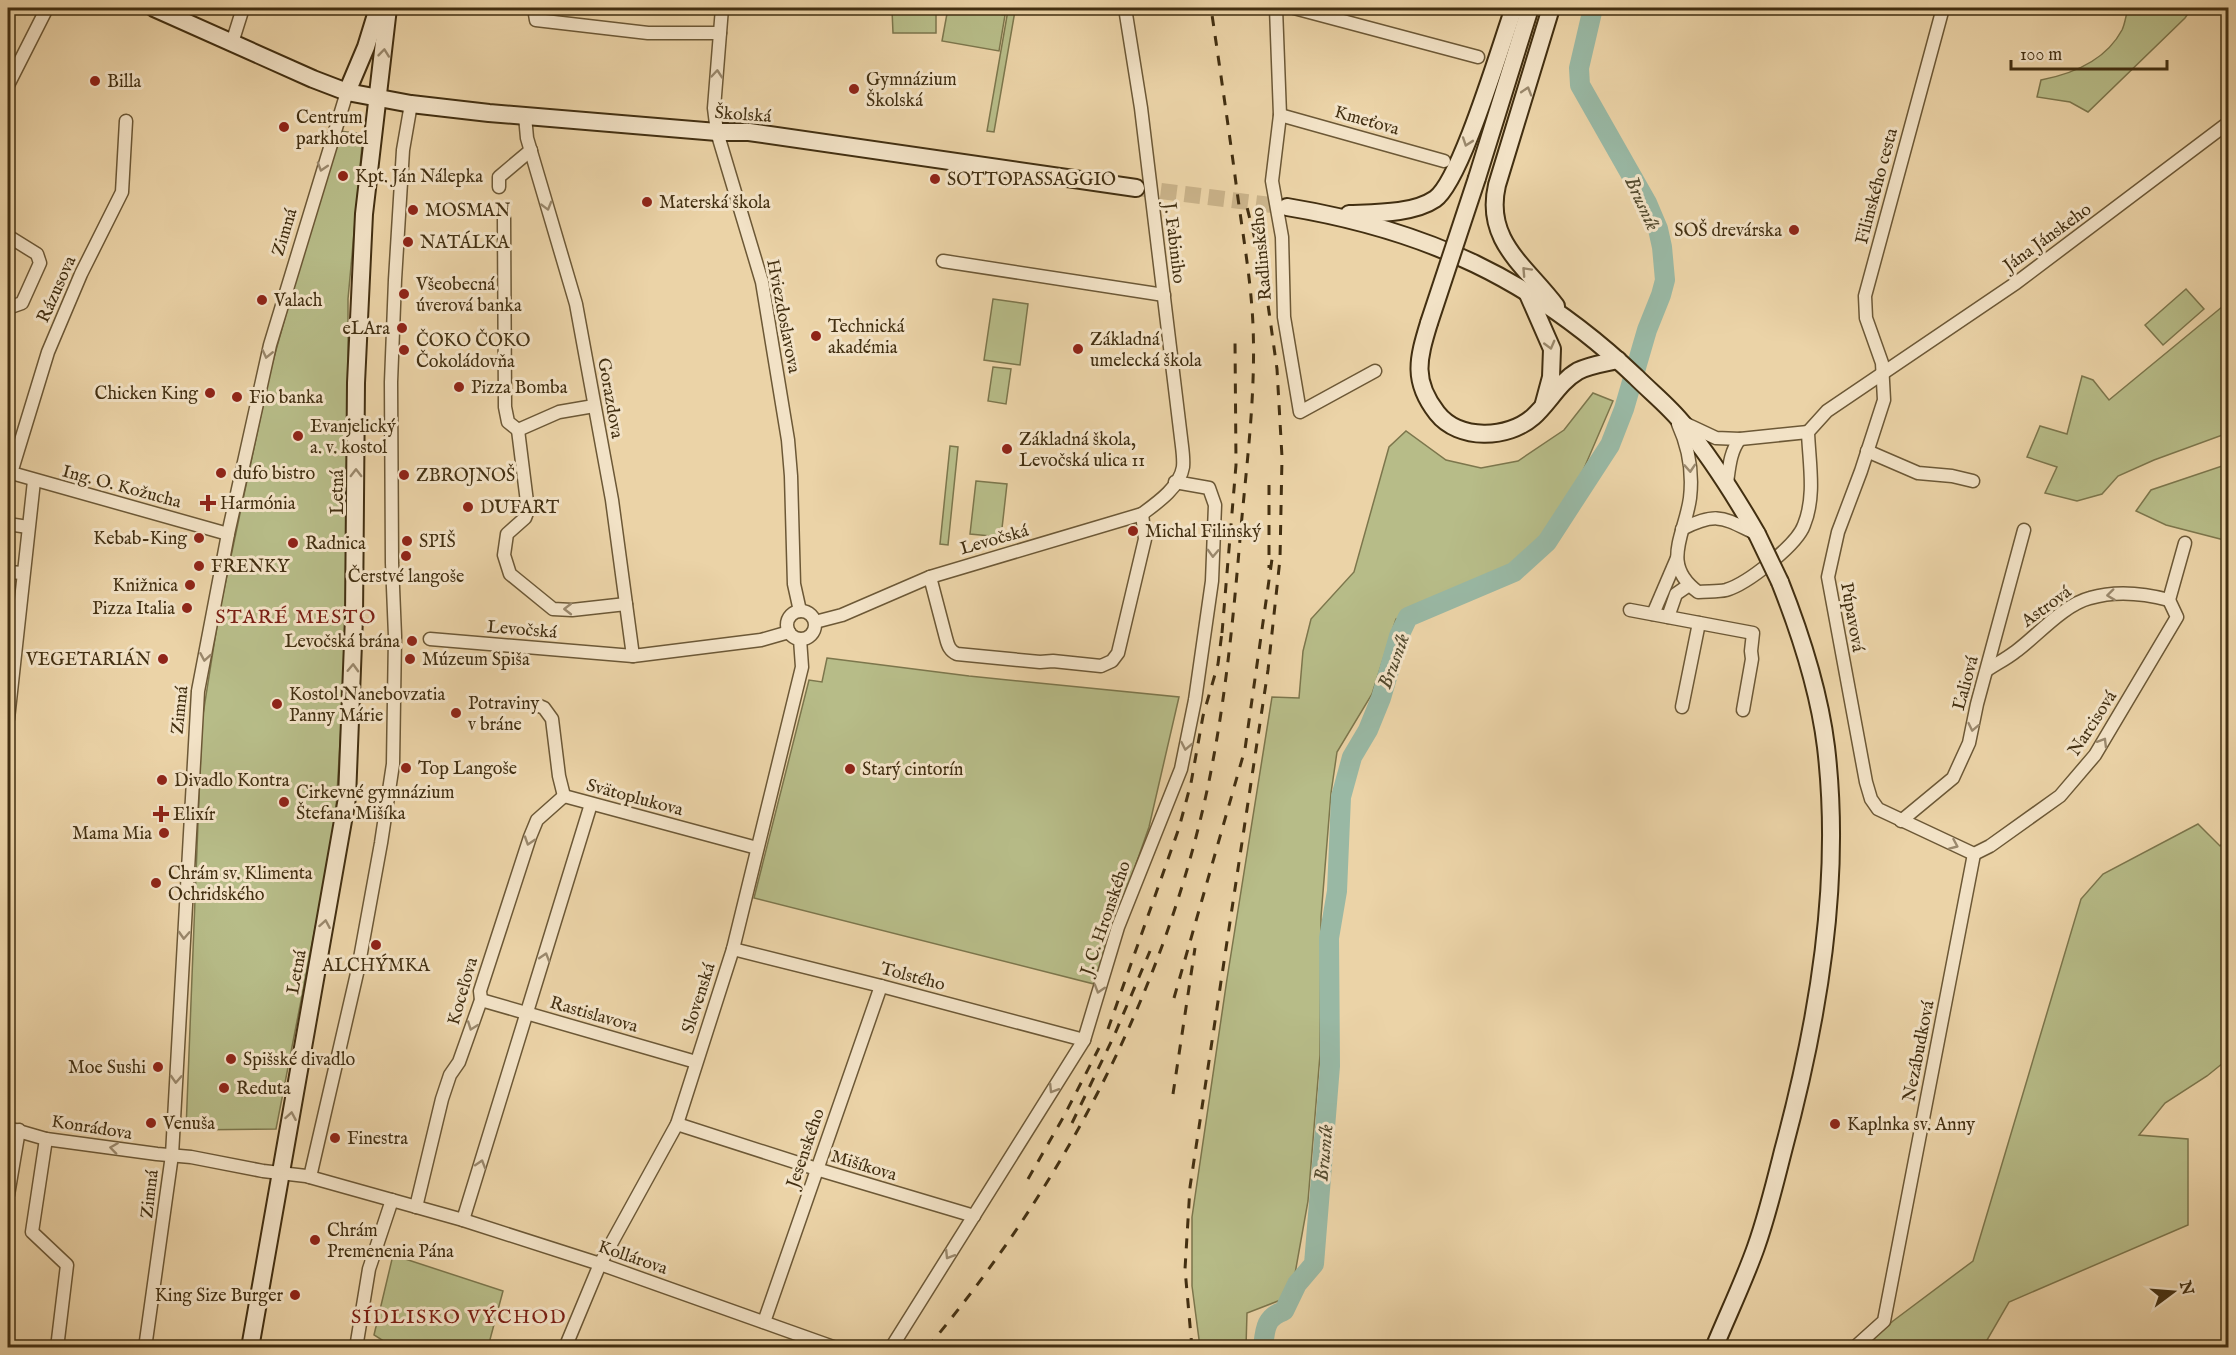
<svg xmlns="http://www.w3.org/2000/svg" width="2236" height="1355" font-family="'IM FELL English',serif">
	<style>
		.green { fill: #b7bc88; stroke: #7c764c; stroke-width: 1.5 }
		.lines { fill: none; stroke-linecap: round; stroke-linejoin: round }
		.river { stroke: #99b8a4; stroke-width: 20 }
		.secondary-tunnel { stroke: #c9b289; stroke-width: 16; stroke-dasharray: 16 8; stroke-linecap: butt }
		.street-casing { stroke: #6c5836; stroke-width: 15 }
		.secondary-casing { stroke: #422f11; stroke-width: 20 }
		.street { stroke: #f2e2c6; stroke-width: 12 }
		.secondary { stroke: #f2e2c6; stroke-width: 16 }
		.rail { stroke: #422f11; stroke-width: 3; stroke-dasharray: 10 10; stroke-linecap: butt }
		.secondary-bridge-casing { stroke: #422f11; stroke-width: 20; stroke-linecap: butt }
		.secondary-bridge { stroke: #f2e2c6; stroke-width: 16 }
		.oneway { stroke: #9a886c }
		.poi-dot { fill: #8f2418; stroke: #f2e2c6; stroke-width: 2 }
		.labels { text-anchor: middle; stroke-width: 6; stroke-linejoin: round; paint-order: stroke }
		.poi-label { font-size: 18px; fill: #422f11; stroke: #f2e2c6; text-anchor: start }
		.street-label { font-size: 18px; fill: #422f11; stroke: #f2e2c6 }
		.water-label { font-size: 20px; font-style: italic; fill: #534a2e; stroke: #f2e2c6 }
		.neighbourhood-label { font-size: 20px; letter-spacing: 1.5px; fill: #7a1f14; stroke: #f2e2c6 }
	</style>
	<rect width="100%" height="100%" fill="#ebd3a7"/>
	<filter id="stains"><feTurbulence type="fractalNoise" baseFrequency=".00333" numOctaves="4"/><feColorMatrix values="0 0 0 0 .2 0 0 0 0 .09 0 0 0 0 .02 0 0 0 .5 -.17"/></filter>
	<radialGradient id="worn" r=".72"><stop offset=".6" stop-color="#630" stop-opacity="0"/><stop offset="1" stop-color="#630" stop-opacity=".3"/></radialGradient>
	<g class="green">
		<path d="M948 8H964L1005 15 999 51 942 41Z"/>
		<path d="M2128 8H2192L2185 18 2088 112 2070 102 2037 97 2041 80C2072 74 2106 60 2122 30 2125 24 2126 15 2128 8Z"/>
		<path d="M936 9V33H893L892 10Z"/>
		<path d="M1008 10 1015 11 994 132 987 131Z"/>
		<path d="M339 131 363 134 348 299V610L335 826 276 1129 186 1130 202 721 219 613 270 372 325 173Z"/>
		<path d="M2186 289 2204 309 2163 345 2145 325Z"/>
		<path d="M993 299 1028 304 1020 365 984 360Z"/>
		<path d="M2228 302V433L2154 460 2118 476 2102 494 2077 501 2045 493 2057 467 2027 457 2040 426 2067 434 2082 376 2093 380 2109 400Z"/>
		<path d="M993 367 1011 369 1006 404 988 401Z"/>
		<path d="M1593 393 1613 401 1579 480 1523 563 1396 619 1372 694 1337 752 1331 793 1321 917 1320 1055 1308 1201 1291 1296 1247 1313 1246 1347H1200L1192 1286V1217L1227 979 1272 697 1299 698 1303 651 1311 619 1354 572 1389 447 1406 431 1446 460 1481 468 1518 461 1564 430Z"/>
		<path d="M950 446 958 447 948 545 940 544Z"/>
		<path d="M2228 464V541L2166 525 2136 511 2151 490Z"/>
		<path d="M976 481 1007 484 1001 537 970 534Z"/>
		<path d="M827 658 969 676 1179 697 1149 827 1094 984 754 898 809 680 822 682Z"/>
		<path d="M2198 824 2220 846 2228 837V1059L2207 1076 2165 1103 2139 1135 2188 1139V1225L2009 1302 1983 1347 1862 1348 1893 1321 1973 1261 2081 899 2103 874Z"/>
		<path d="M393 1255 503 1291 488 1347H393L374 1335Z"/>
	</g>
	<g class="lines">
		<path class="river" d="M1263 1348C1265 1330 1265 1317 1284 1311L1297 1284 1314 1264 1330 1066 1329 938 1337 891 1341 797 1352 757 1368 730 1381 698 1399 636 1408 617 1514 572 1547 542 1610 445 1624 409 1647 330 1661 295 1665 280 1662 247 1658 229 1647 203 1580 85 1579 68 1593 8"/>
		<path class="secondary-tunnel" d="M1137 188 1287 207"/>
		<defs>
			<g id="street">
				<path d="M534 8 536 20 648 33H720"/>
				<path d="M722 8 714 108 717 132 762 282 788 440 791 476 794 584 800 611"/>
				<path d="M1276 8 1280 115 1272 181 1282 237 1284 317 1300 412 1375 371"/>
				<path d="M1294 8 1478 57"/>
				<path d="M1943 8 1865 296 1866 318 1882 363 1884 400 1861 471 1838 532 1828 577 1866 782 1871 799 1878 809 1974 854 1990 846 2060 796 2095 755 2177 617 2169 600"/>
				<path d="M232 43 243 8"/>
				<path d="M8 85 47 8"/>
				<path d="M1280 115 1444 161"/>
				<path d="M525 116 527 138 576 304 612 500 633 656"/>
				<path d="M499 187V177L531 150"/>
				<path d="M504 218 505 407 508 422 518 430"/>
				<path d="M8 236 37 254 40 263 22 303 8 308"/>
				<path d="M943 261 1164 295"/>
				<path d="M1684 423 1716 438 1740 439 1808 432"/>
				<path d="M1678 424C1689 448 1693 472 1690 498 1685 535 1660 564 1698 592 1707 591 1718 592 1726 590 1747 584 1797 545 1804 525 1816 496 1809 462 1808 432L1827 411 2016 283 2228 123"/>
				<path d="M518 430 528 510 525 518 507 534 504 555 510 574 553 609 572 610 626 604"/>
				<path d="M518 430 559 412 594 406"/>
				<path d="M1867 451 1918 473 1952 476 1973 481"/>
				<path d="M8 472 228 534"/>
				<path d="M11 473 48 352 81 274 122 192 126 121"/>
				<path d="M1727 483C1729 469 1730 451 1740 439"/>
				<path d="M8 524 28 527"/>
				<path d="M1682 529C1718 511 1723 518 1757 534"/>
				<path d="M8 572 23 573"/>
				<path d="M930 577 946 638C948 646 950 651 957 654L1040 662 1053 661 1101 666 1112 661 1118 653 1145 539 1142 514"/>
				<path d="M2169 600 2185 543"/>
				<path d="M1630 610 1753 633 1751 651 1752 659 1743 710"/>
				<circle cx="801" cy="625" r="14"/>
				<path d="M1653 614 1677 558"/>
				<path d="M1668 617 1676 594 1689 585"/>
				<path d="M815 622 842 615 930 577 1142 514C1157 503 1180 487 1183 467 1184 458 1182 447 1181 438L1141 108 1125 8"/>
				<path d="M430 639 633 656 761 640 789 632"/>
				<path d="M1987 670C1996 664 2006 659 2015 652 2037 636 2063 605 2090 598 2117 590 2143 593 2169 600"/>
				<path d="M537 705 544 708 552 719 559 776 564 796 757 848"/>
				<path d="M1682 707 1699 623"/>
				<path d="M8 719 34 481"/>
				<path d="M1901 821 1953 778 1969 743 1977 704 2024 530"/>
				<path d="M733 949 881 986 1084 1040"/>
				<path d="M481 1000 696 1062"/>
				<path d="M677 1124 823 1171 974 1216"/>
				<path d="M8 1128 46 1139 157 1154 191 1157 263 1171 306 1176 463 1220 600 1264 836 1348"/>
				<path d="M46 1139 32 1232 67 1265 57 1348"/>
				<path d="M310 1177 358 969 381 843 393 764 395 636 392 563 391 382 395 280 403 150 411 104"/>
				<path d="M8 1195 19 1130"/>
				<path d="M416 1207 442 1099 450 1075 459 1062 481 1000 480 991 530 837 537 820 564 796"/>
				<path d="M463 1220 591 804"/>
				<path d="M764 1322 881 986"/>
				<path d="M145 1348 172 1155 198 691 228 534 270 345 347 92"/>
				<path d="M356 1348 369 1269 392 1200"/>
				<path d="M565 1348 600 1264 677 1124 733 949 802 667 800 639"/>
				<path d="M891 1348 1084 1040 1118 927 1181 769 1195 700 1212 581 1215 505 1209 488 1175 482"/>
				<path d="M1854 1348 1884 1321 1974 854"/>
			</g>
			<g id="secondary">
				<path d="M154 8 313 79 347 92 411 104 489 113 717 132H749L1136 188"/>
				<path d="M1551 8 1497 185C1484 241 1526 266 1556 306"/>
				<path d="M347 92 366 47 378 8"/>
				<path d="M1477 178 1530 8"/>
				<path d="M1287 207C1426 230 1533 279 1636 377 1652 393 1670 407 1684 425 1712 459 1735 496 1757 534"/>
				<path d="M1349 214C1375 213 1413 214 1435 199 1461 181 1501 44 1514 8"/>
				<path d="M1527 292 1552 349 1551 377 1544 403"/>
				<path d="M1429 323C1418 359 1412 381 1437 413 1459 441 1508 439 1533 417 1549 403 1559 382 1578 371 1590 365 1605 363 1618 360"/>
				<path d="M250 1348 347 798 354 617 356 383 364 214 388 8"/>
				<path d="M1714 1348C1728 1314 1744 1281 1756 1247 1767 1216 1775 1183 1783 1151 1818 1021 1842 882 1826 747 1819 690 1801 635 1780 582"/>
			</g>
		</defs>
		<use href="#street" class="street-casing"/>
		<use href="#secondary" class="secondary-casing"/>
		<use href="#street" class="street"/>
		<use href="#secondary" class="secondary"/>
		<g class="rail">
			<path d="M1269 485V568"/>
			<path d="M1222 633 1236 465 1235 340"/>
			<path d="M1174 998 1245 749 1272 559"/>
			<path d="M1108 1029 1179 828 1191 783 1203 716 1218 664 1222 632"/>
			<path d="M1173 1094 1195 948"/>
			<path d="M1072 1123 1114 1036 1150 951"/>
			<path d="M1028 1179 1064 1116 1099 1048"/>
			<path d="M927 1348C1063 1186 1164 994 1208 786 1225 704 1233 622 1240 539 1246 468 1256 397 1253 325 1251 280 1243 236 1237 191 1229 130 1220 69 1211 8"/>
			<path d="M1192 1348 1185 1269 1190 1187 1268 670 1280 559 1282 457 1277 369 1264 276 1246 203"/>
		</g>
		<defs>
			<g id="secondary-bridge">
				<path d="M1429 323 1477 178"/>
				<path d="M1757 534 1780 582"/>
			</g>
		</defs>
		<use href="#secondary-bridge" class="secondary-bridge-casing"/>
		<use href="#secondary-bridge" class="secondary-bridge"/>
	</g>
	<defs><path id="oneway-chevron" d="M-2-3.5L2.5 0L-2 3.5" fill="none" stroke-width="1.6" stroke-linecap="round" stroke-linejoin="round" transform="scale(1.5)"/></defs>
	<g class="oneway">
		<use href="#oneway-chevron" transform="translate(384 53) rotate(-84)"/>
		<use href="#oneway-chevron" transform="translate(717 74) rotate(-85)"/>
		<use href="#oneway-chevron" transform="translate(1527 91) rotate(-73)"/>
		<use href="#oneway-chevron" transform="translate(1467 142) rotate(109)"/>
		<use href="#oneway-chevron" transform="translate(322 167) rotate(107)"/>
		<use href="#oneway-chevron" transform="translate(547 206) rotate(74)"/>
		<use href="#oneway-chevron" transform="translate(1526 271) rotate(-133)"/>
		<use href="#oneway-chevron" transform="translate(1550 345) rotate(75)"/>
		<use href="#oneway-chevron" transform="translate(267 354) rotate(103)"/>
		<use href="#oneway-chevron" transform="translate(1690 468) rotate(86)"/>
		<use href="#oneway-chevron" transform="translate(356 473) rotate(-90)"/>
		<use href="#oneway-chevron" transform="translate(1213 553) rotate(92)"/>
		<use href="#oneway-chevron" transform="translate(2111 595) rotate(173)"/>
		<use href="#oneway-chevron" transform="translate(568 609) rotate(180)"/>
		<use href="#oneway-chevron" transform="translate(205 657) rotate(100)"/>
		<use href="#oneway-chevron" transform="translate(353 668) rotate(-88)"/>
		<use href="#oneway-chevron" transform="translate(1973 727) rotate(102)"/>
		<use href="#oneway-chevron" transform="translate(2103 742) rotate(-59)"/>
		<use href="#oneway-chevron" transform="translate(1186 746) rotate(101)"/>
		<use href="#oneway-chevron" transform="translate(529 841) rotate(108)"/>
		<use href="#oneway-chevron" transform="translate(1954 845) rotate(24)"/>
		<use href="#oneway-chevron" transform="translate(325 924) rotate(-80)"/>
		<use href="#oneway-chevron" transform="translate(184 935) rotate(93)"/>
		<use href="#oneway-chevron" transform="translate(545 957) rotate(-73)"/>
		<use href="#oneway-chevron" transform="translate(1099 989) rotate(107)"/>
		<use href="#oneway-chevron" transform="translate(472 1026) rotate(110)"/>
		<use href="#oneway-chevron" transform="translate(176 1079) rotate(93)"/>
		<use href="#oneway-chevron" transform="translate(1053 1089) rotate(122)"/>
		<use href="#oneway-chevron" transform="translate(291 1116) rotate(-80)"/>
		<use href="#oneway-chevron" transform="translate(114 1148) rotate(-172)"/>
		<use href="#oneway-chevron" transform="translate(481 1164) rotate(-73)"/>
		<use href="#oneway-chevron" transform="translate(949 1255) rotate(122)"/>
	</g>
	<g class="poi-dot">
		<circle cx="95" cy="81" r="6"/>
		<circle cx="854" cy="89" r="6"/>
		<circle cx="284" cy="127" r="6"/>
		<circle cx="343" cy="176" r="6"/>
		<circle cx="935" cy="179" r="6"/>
		<circle cx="647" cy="202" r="6"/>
		<circle cx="413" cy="210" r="6"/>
		<circle cx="1794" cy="230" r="6"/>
		<circle cx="408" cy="242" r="6"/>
		<circle cx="404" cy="294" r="6"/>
		<circle cx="262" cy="300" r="6"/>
		<circle cx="402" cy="328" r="6"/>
		<circle cx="816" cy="336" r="6"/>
		<circle cx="1078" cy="349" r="6"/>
		<circle cx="404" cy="350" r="6"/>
		<circle cx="459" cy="387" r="6"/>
		<circle cx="210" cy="393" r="6"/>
		<circle cx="237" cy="397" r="6"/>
		<circle cx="298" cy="436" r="6"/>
		<circle cx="1007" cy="449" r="6"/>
		<circle cx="221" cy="473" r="6"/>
		<circle cx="404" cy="475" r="6"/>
		<path d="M205 494h6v6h6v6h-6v6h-6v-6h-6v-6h6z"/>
		<circle cx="468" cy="507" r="6"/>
		<circle cx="1133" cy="531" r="6"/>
		<circle cx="199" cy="538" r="6"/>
		<circle cx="407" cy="541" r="6"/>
		<circle cx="293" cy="543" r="6"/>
		<circle cx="406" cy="556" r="6"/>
		<circle cx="199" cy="566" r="6"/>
		<circle cx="190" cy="585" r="6"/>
		<circle cx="187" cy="608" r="6"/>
		<circle cx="412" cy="641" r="6"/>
		<circle cx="163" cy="659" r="6"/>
		<circle cx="410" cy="659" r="6"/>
		<circle cx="277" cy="704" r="6"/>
		<circle cx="456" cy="713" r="6"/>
		<circle cx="406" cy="768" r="6"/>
		<circle cx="850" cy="769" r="6"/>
		<circle cx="162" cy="780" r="6"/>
		<circle cx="284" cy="802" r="6"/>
		<path d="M158 805h6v6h6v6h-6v6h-6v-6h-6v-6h6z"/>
		<circle cx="164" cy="833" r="6"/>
		<circle cx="156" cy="883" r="6"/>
		<circle cx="376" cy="945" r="6"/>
		<circle cx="231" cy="1059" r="6"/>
		<circle cx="158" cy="1067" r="6"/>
		<circle cx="224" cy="1088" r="6"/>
		<circle cx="151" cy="1123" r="6"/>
		<circle cx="1835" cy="1124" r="6"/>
		<circle cx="335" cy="1138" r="6"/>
		<circle cx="315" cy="1240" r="6"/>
		<circle cx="295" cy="1295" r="6"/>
	</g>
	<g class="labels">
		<g class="poi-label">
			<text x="866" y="85">Gymnázium<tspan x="866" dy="21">Školská</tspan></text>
			<text x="107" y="87">Billa</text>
			<text x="296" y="123">Centrum<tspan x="296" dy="21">parkhotel</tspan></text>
			<text x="355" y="182">Kpt. Ján Nálepka</text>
			<text x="947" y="185">SOTTOPASSAGGIO</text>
			<text x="659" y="208">Materská škola</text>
			<text x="425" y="216">MOSMAN</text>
			<text x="1782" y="236" text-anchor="end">SOŠ drevárska</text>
			<text x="420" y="248">NATÁLKA</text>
			<text x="416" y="290">Všeobecná<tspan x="416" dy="21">úverová banka</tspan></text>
			<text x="274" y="306">Valach</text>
			<text x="828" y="332">Technická<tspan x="828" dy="21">akadémia</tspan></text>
			<text x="390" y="334" text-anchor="end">eLAra</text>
			<text x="1090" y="345">Základná<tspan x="1090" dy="21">umelecká škola</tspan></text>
			<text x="416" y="346">ČOKO ČOKO<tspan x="416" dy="21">Čokoládovňa</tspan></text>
			<text x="471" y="393">Pizza Bomba</text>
			<text x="198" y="399" text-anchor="end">Chicken King</text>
			<text x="249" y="403">Fio banka</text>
			<text x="310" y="432">Evanjelický<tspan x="310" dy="21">a. v. kostol</tspan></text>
			<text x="1019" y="445">Základná škola,<tspan x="1019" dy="21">Levočská ulica 11</tspan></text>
			<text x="233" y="479">dufo bistro</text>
			<text x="416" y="481">ZBROJNOŠ</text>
			<text x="220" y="509">Harmónia</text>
			<text x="480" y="513">DUFART</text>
			<text x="1145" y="537">Michal Filinský</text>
			<text x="187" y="544" text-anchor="end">Kebab-King</text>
			<text x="419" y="547">SPIŠ</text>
			<text x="305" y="549">Radnica</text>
			<text x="211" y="572">FRENKY</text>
			<text x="406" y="582" text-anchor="middle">Čerstvé langoše</text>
			<text x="178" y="591" text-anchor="end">Knižnica</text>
			<text x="175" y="614" text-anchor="end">Pizza Italia</text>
			<text x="400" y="647" text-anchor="end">Levočská brána</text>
			<text x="151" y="665" text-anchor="end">VEGETARIÁN</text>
			<text x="422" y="665">Múzeum Spiša</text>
			<text x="289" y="700">Kostol Nanebovzatia<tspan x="289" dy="21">Panny Márie</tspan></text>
			<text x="468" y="709">Potraviny<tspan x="468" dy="21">v bráne</tspan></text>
			<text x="418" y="774">Top Langoše</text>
			<text x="862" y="775">Starý cintorín</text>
			<text x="174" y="786">Divadlo Kontra</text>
			<text x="296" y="798">Cirkevné gymnázium<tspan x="296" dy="21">Štefana Mišíka</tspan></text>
			<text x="173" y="820">Elixír</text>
			<text x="152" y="839" text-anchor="end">Mama Mia</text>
			<text x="168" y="879">Chrám sv. Klimenta<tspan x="168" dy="21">Ochridského</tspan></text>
			<text x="376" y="971" text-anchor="middle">ALCHÝMKA</text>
			<text x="243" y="1065">Spišské divadlo</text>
			<text x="146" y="1073" text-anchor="end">Moe Sushi</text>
			<text x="236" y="1094">Reduta</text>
			<text x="163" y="1129">Venuša</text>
			<text x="1847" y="1130">Kaplnka sv. Anny</text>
			<text x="347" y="1144">Finestra</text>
			<text x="327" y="1236">Chrám<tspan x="327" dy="21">Premenenia Pána</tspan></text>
			<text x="283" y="1301" text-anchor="end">King Size Burger</text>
		</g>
		<g class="street-label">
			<text transform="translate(743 114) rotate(4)" y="6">Školská</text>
			<text transform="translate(1367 120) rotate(16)" y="6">Kmeťova</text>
			<text transform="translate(1876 186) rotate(-75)" y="6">Filinského cesta</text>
			<text transform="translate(284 232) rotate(-73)" y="6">Zimná</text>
			<text transform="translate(2047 237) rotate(-36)" y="6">Jána Jánskeho</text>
			<text transform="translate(1175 243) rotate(83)" y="6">J. Fabiniho</text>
			<text transform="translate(1261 254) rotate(-95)" y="6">Radlinského</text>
			<text transform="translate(56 289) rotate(-66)" y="6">Rázusova</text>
			<text transform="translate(784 316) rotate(79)" y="6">Hviezdoslavova</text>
			<text transform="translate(611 398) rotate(80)" y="6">Gorazdova</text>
			<text transform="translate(122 486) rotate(15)" y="6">Ing. O. Kožucha</text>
			<text transform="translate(337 492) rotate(-90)" y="6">Letná</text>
			<text transform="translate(994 539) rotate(-16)" y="6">Levočská</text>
			<text transform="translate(2046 606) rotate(-36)" y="6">Astrová</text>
			<text transform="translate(1853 617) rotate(80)" y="6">Púpavová</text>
			<text transform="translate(522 629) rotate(5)" y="6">Levočská</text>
			<text transform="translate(1965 683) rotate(-75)" y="6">Ľaliová</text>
			<text transform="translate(179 710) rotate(-84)" y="6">Zimná</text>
			<text transform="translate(2092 723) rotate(-57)" y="6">Narcisová</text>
			<text transform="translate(635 797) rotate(15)" y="6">Svätoplukova</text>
			<text transform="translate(1105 918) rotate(-71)" y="6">J. C. Hronského</text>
			<text transform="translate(296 972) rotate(-80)" y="6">Letná</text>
			<text transform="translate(913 976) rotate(15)" y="6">Tolstého</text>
			<text transform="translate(462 991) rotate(-74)" y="6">Koceľova</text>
			<text transform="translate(698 998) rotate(-72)" y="6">Slovenská</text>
			<text transform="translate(594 1014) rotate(16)" y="6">Rastislavova</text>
			<text transform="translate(1918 1051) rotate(-79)" y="6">Nezábudková</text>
			<text transform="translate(92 1127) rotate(9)" y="6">Konrádova</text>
			<text transform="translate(805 1148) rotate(-71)" y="6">Jesenského</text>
			<text transform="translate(864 1165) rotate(17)" y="6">Mišíkova</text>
			<text transform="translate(149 1194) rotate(-83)" y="6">Zimná</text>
			<text transform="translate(633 1257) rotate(19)" y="6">Kollárova</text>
		</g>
		<g class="water-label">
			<text transform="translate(1643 203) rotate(65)" y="7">Brusník</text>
			<text transform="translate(1393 661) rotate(-70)" y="7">Brusník</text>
			<text transform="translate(1323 1153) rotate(-85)" y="7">Brusník</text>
		</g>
		<g class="neighbourhood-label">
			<text x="296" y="623">STARÉ MESTO</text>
			<text x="459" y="1323">SÍDLISKO VÝCHOD</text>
		</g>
	</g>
	<rect width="2236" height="1355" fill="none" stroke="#ebd3a7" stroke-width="30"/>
	<rect x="9" y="9" width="2218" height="1337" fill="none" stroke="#422f11" stroke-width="3"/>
	<rect x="15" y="15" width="2206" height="1325" fill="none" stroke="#422f11" stroke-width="1.5"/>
	<g transform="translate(2173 1292) rotate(74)" stroke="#f2e2c6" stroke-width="4.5" paint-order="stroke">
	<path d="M0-4.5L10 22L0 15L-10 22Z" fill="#422f11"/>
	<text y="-9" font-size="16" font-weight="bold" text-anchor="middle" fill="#422f11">N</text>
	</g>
	<path d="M2011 60v9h156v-9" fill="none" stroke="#422f11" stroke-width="3"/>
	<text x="2020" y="60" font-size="18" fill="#422f11" stroke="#f2e2c6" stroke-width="4.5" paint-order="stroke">100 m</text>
	<rect width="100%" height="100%" filter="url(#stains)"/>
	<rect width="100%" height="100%" fill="url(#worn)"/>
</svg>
